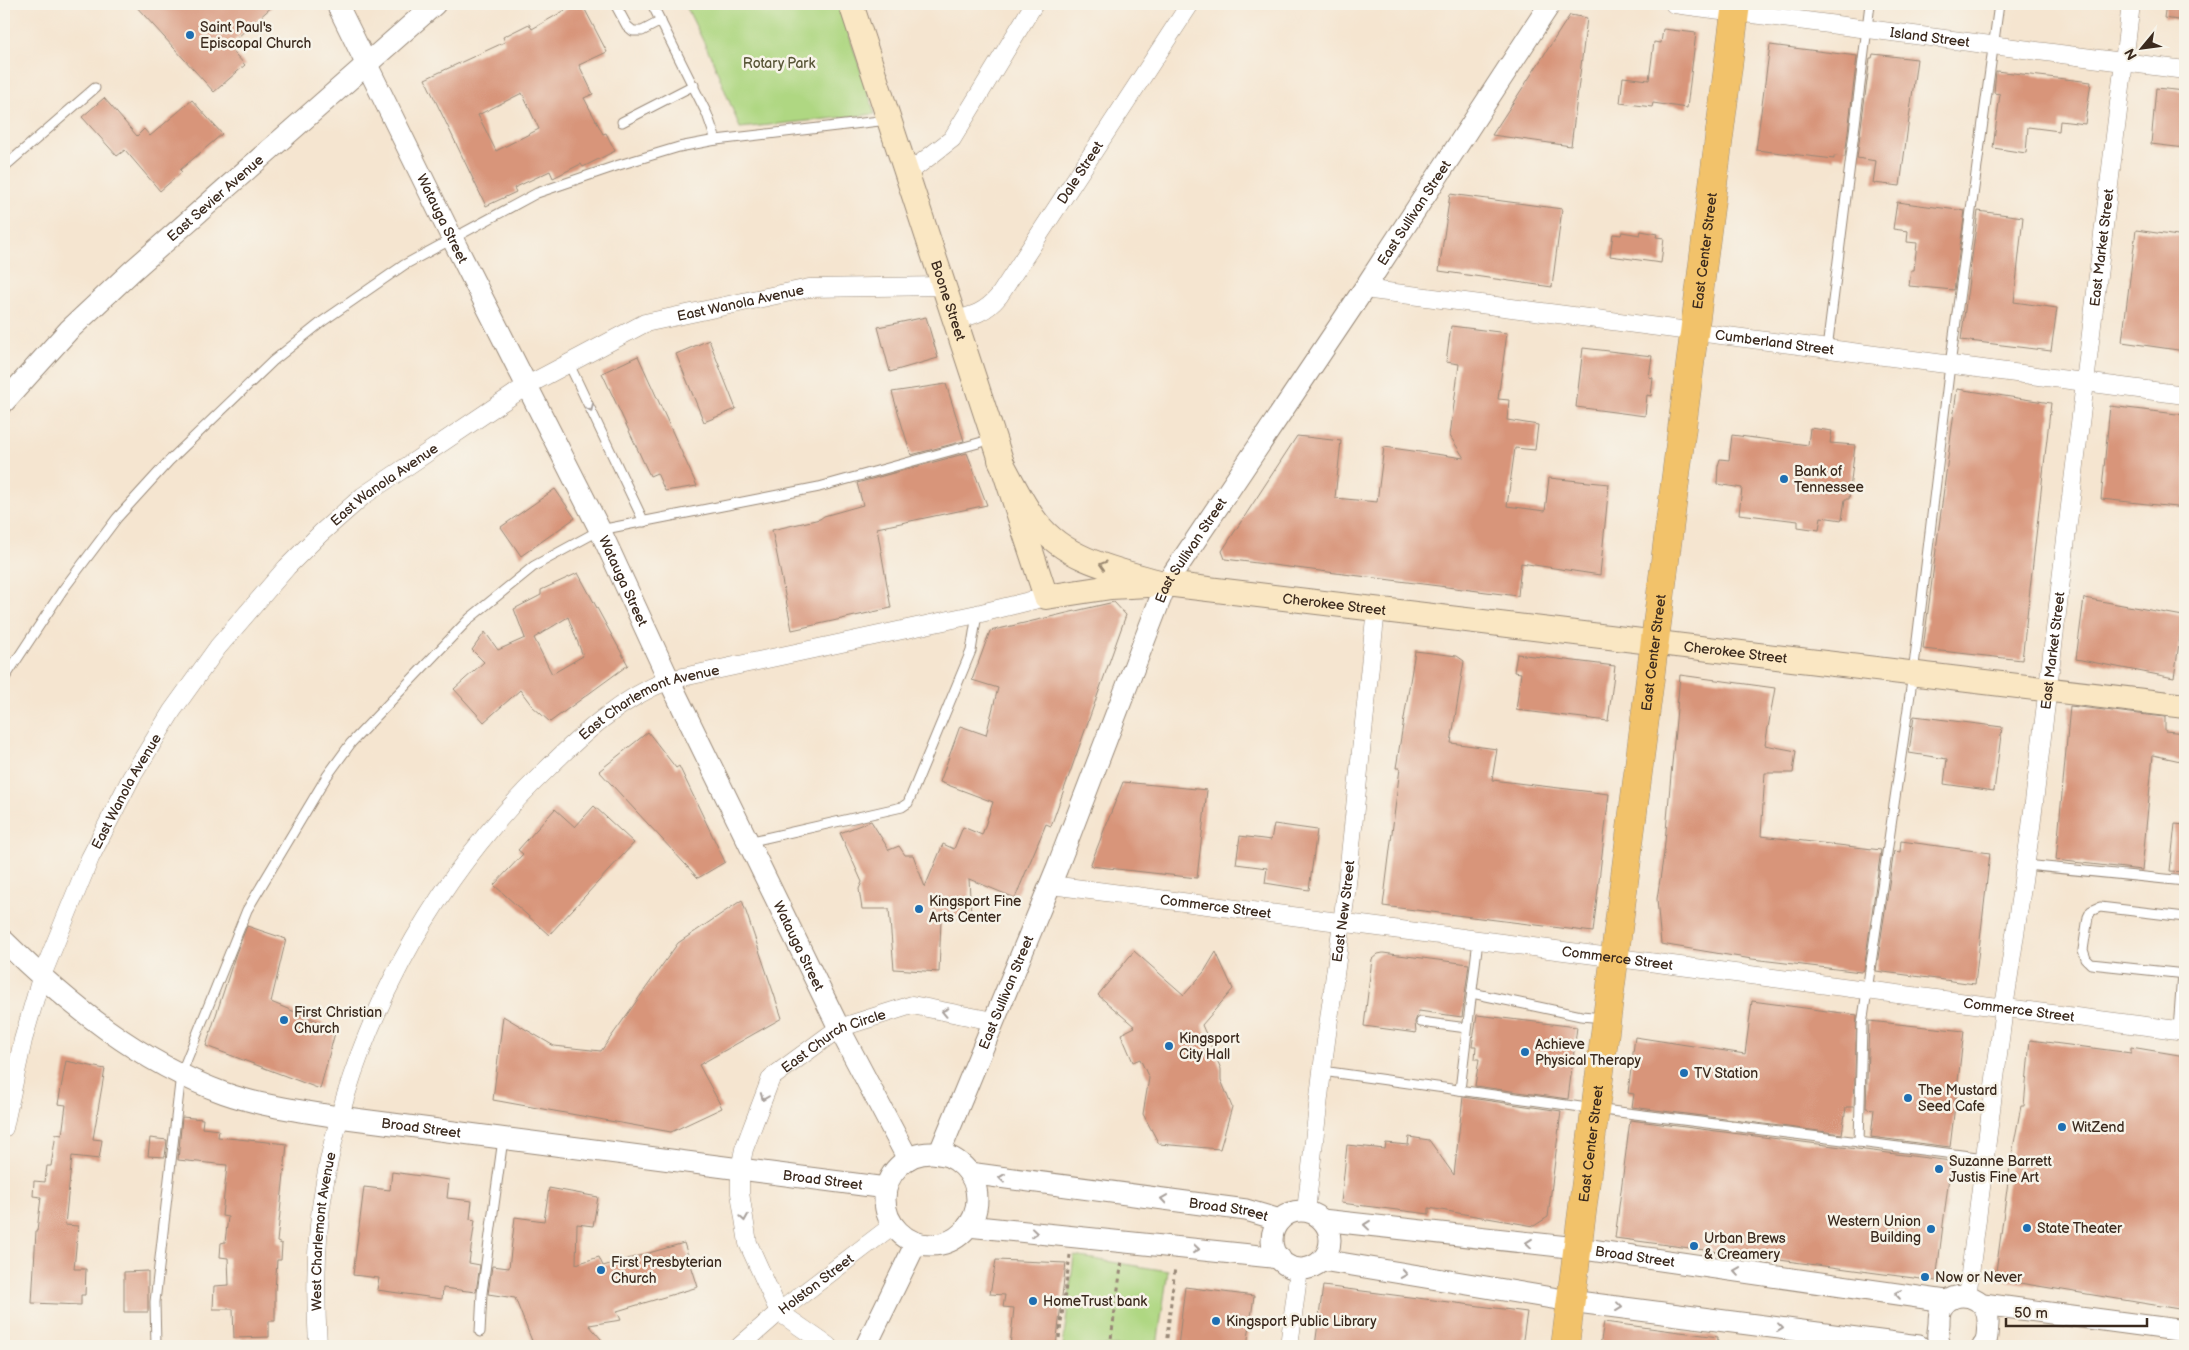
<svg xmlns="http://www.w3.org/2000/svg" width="2189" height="1350" font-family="'Balsamiq Sans',sans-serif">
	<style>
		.green { fill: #afd782; stroke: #758050 }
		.building { fill: #d8957a; fill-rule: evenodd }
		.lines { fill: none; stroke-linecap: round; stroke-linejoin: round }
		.service-casing { stroke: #988877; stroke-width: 11 }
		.minor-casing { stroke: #988877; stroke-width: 19 }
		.tertiary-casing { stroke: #988877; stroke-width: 23 }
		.secondary-casing { stroke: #988877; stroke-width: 26 }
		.primary-casing { stroke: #988877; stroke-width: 29 }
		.path { stroke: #988877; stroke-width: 3; stroke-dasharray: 4 4; stroke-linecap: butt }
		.service { stroke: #fff; stroke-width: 9 }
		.minor { stroke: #fff; stroke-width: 18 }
		.tertiary { stroke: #fff; stroke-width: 21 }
		.secondary { stroke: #fae7c3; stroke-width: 24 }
		.primary { stroke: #f2c26a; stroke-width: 28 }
		.oneway { stroke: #a79f9a }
		.oneway2 { stroke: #9a8870 }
		.poi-dot { fill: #1f6fb2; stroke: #f7f3e8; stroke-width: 2 }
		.labels { text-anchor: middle; stroke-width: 5; stroke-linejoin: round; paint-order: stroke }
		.poi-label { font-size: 14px; fill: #3b2a1e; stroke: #f7f3e8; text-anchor: start }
		.street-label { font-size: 14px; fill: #3b2a1e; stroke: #f7f3e8 }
		.park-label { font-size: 14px; fill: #585537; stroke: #f7f3e8 }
	</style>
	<rect width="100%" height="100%" fill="#f7f3e8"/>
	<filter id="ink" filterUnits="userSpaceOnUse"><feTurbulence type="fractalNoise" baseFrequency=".02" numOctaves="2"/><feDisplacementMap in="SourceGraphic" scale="10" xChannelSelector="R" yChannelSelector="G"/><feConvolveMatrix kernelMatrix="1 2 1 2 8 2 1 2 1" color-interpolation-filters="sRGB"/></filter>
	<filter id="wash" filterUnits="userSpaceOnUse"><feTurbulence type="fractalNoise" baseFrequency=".0096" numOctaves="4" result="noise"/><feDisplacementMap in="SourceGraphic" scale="20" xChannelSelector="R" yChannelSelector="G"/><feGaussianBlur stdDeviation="1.12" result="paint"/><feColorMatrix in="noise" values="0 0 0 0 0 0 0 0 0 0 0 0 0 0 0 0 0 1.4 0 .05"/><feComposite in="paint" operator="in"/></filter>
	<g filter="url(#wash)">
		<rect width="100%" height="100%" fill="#f5e5d0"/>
		<g class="green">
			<path d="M685 4H839L875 114 740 128 713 61Z"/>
			<path d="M1074 1256 1168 1271 1157 1346H1063Z"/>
		</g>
		<g id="blocks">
			<g class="building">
				<path d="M134 4H275L228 46 245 65 214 92Z"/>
				<path d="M576 4H582L607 52 579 65 593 94 584 98 603 134 606 133 615 151 583 167 581 164 553 178 550 171 514 188 516 192 486 206 425 79 505 42 503 37 529 24 532 29ZM522 93 539 129 496 151 478 115Z"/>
				<path d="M2166 4H2185V21L2164 18Z"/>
				<path d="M1570 15 1587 18 1571 146 1492 135Z"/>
				<path d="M1663 29 1696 33 1687 108 1653 103 1652 107 1620 103 1623 77 1649 80 1654 42 1661 43Z"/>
				<path d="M1770 45 1857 56 1845 157 1834 156V159L1756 150Z"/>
				<path d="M1873 54 1917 59 1900 186 1873 183 1876 161 1857 158 1870 58H1872Z"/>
				<path d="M1996 71 2091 82 2085 124 2060 121 2059 131 2028 127 2026 153 1993 148 2000 94 1994 93Z"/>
				<path d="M2156 88 2185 91V148L2151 144Z"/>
				<path d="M104 98 137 136 144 129 150 136 192 100 222 134 180 170 182 172 160 191 125 150 117 156 82 117Z"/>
				<path d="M1450 194 1562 209 1552 287 1439 271Z"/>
				<path d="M1897 202 1965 211 1954 290 1909 286 1911 270H1914L1917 243 1907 242 1908 231 1893 229Z"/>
				<path d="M1978 211 2023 217 2014 302 2057 308 2051 351 1961 340Z"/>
				<path d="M2136 230 2185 237V351L2122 342Z"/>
				<path d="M1641 231 1657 234 1656 237 1664 238 1661 263 1610 256 1613 234 1621 235 1622 232 1640 235Z"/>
				<path d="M926 317 938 358 890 372 878 327Z"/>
				<path d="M1451 326 1507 333 1498 399 1509 400 1507 420 1538 425 1535 450 1515 448 1507 506 1545 511 1549 478 1609 484 1600 575 1521 563 1518 596 1225 559 1222 551 1297 436 1341 441 1335 498 1377 502 1384 447 1464 458 1450 436 1459 364 1446 362Z"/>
				<path d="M709 340 736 409 704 422 676 354Z"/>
				<path d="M1583 348 1652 356 1649 377 1653 378 1651 396 1647 395 1645 416 1576 407Z"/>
				<path d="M638 356 697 486 665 491 657 473 650 476 602 373Z"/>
				<path d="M946 384 964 441 911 455 892 392Z"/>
				<path d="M1957 389 2051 403 2022 660 1923 649Z"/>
				<path d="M2110 406 2185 415V508L2101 499Z"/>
				<path d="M1810 428 1832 431 1830 443 1855 445 1849 499H1845L1842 520 1821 517 1819 530 1798 527V521L1739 514 1742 488 1717 484 1718 466 1720 459 1729 460 1732 435 1808 445Z"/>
				<path d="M967 453 987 505 877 528 891 608 792 630 772 530 820 519 824 516 863 505 857 483Z"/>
				<path d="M555 489 575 518 521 556 501 527Z"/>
				<path d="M578 573 628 665 550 722 532 706 520 690 484 722 454 689 484 662 472 650 485 632 498 650 525 638 514 609 541 595V590ZM568 617 583 656 552 674 534 638Z"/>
				<path d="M2084 598 2183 616 2174 678 2076 659Z"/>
				<path d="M1114 602 1126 615 1051 826 1046 824 1015 898 969 879 971 915 941 919 939 972 894 969 889 909H862L859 889 862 882 840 833 871 821 889 850 899 846 905 855H913L925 887 943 844 954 849 963 827 982 835 993 802 940 782 960 726 986 735 998 688 972 680 990 631Z"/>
				<path d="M1415 651 1457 656 1464 661 1451 743 1497 749 1492 780 1609 794 1593 932 1383 906 1400 768H1396Z"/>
				<path d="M1517 654 1615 666 1608 721 1516 710 1521 673 1514 672Z"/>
				<path d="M1680 675 1775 688 1765 745 1796 751 1793 773H1765L1761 836 1881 850 1864 970 1861 972 1752 959 1661 944 1657 899 1664 853Z"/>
				<path d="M2070 706 2165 717V731L2185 733V762L2153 755 2142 870 2056 860Z"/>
				<path d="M1914 716 2002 727 1994 791 1944 784 1947 759 1909 753Z"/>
				<path d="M648 732 676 768 679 766 725 862 698 878 599 771Z"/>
				<path d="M1123 782 1207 790 1197 878 1090 866Z"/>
				<path d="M594 806 634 843 549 935 494 885 523 854 518 850 555 809 575 827Z"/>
				<path d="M1274 824 1317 830 1309 890 1265 883 1267 868 1236 864 1240 836 1271 840Z"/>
				<path d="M2175 824 2185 825V872L2170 871Z"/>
				<path d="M1901 841 1990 853 1975 984 1876 971 1894 851 1900 852Z"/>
				<path d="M742 900 782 1018 699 1065 722 1108 671 1132 493 1100 503 1016 554 1046 601 1051 678 943Z"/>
				<path d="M247 926 286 939 271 1002 336 1029 320 1089 206 1046 236 953Z"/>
				<path d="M1134 951 1184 995 1204 972 1216 952 1233 989 1202 1025 1221 1069V1080L1232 1107 1220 1149 1159 1144 1143 1114 1149 1078 1140 1059 1133 1062 1121 1034 1135 1027 1098 995Z"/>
				<path d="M1383 953 1469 964 1462 1017 1419 1011 1415 1022 1416 1033 1364 1026 1372 959 1378 954Z"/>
				<path d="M1752 1001 1857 1015 1854 1107H1846L1842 1134 1632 1107 1634 1094 1628 1093 1635 1037 1745 1054Z"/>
				<path d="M1477 1015 1577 1027 1568 1099 1475 1086 1479 1059H1475L1476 1046H1472Z"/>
				<path d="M1869 1021 1964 1031 1950 1147 1871 1137 1874 1109 1866 1108Z"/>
				<path d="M2030 1040 2131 1053V1047L2185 1056V1310L1995 1279 2011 1159 2021 1106H2024Z"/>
				<path d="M66 1061 105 1069 93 1139 102 1140 99 1159 72 1156 65 1225 78 1226 74 1269H86L85 1295H81V1305L32 1303 36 1231H37L41 1197 33 1196 34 1181 45 1182 47 1166H51L56 1134 62 1135 66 1105 58 1104Z"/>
				<path d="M1463 1097 1561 1111 1548 1217 1534 1226 1429 1208V1214L1341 1203 1347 1145 1385 1149 1386 1143 1408 1145 1409 1137 1429 1140 1454 1175Z"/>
				<path d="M182 1117 203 1119 202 1128 219 1130 218 1137 287 1144 277 1242 282 1244 281 1260H277L275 1291V1321H269V1337L234 1338 233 1309H213L214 1286 229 1285 228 1258 220 1257 221 1243 225 1242 228 1217 222 1216 227 1165 178 1160Z"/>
				<path d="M1630 1120 1951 1161 1936 1281 1615 1238Z"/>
				<path d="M150 1138 167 1140 165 1157 148 1156Z"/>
				<path d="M392 1172 449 1180 447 1198 472 1201 470 1219 475 1220 469 1263 480 1265 476 1292 443 1288 442 1299 377 1290 379 1278 353 1275 364 1187 390 1190Z"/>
				<path d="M549 1188 598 1197 593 1226 577 1224 576 1264 599 1257 603 1266 684 1243 698 1287 617 1311 621 1320 589 1325 607 1346H534L515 1298 488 1294 492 1266 509 1268 515 1217 544 1221Z"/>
				<path d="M996 1260 1066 1263 1056 1346H1010L1014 1308 1003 1307 1005 1295 990 1294Z"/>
				<path d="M148 1271V1312H124V1272Z"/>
				<path d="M1323 1286 1527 1312 1522 1346H1315Z"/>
				<path d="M1185 1287 1254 1296 1247 1346H1178Z"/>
				<path d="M1604 1322 1718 1337 1717 1346H1600Z"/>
			</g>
		</g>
	</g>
	<g filter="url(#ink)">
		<use href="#blocks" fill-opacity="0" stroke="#988877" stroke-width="1"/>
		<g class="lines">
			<defs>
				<g id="service">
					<path d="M615 4 627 26 633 31H642L661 21"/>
					<path d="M652 4 707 114 716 140"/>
					<path d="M622 122 694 85"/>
					<path d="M4 167 95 88"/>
					<path d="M1827 349 1870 4"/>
					<path d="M569 364 644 522"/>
					<path d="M4 679 62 591 117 518 169 461 273 361 323 321 404 265 537 193 619 165 679 147 716 140 888 120"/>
					<path d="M748 842 902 807 908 803 971 651 977 614"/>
					<path d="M2025 865 2185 881"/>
					<path d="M2185 917 2100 907 2091 911 2088 917 2083 950 2086 959 2091 964 2185 974"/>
					<path d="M1472 993 1581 1016 1604 1018"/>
					<path d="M1421 1022 1467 1028"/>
					<path d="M2178 1030 2182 974"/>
					<path d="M1322 1071 1595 1109 1859 1142"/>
					<path d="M1460 1090 1478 940"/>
					<path d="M1985 1158 1859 1142 1862 1025 1913 674 1950 365 1999 4"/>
					<path d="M480 1332 482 1293 503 1139"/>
					<path d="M156 1346 155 1302 181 1074 247 910 327 776 351 743 470 618 534 566 600 530 819 487 993 439"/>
				</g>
				<g id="minor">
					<path id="s1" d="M1674 4 2185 70"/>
					<path d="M908 173 952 139 1034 4"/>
					<path id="s2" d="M1364 289 2185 395"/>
					<path id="s3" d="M954 320C973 316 986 312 999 296L1190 4"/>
					<path id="s4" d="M1051 885 2185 1031"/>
					<path id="s5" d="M4 1128 23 1040 41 978 90 858 131 778 172 711 218 647 287 567 321 533 363 496 526 386 645 323 809 288 943 286"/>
					<path id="s6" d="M1306 1211 1322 1071 1346 893 1376 609"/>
					<path id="s7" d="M1967 1297 2004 1008 2031 827 2131 4"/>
					<path id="s8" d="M318 1346C315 1294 315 1239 324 1187 351 1030 430 882 545 771 581 735 621 698 669 680L977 614 1046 597"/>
					<path id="s9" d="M740 1346 779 1312 893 1225"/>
					<path id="s10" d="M828 1346 779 1312 748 1243 740 1193V1169L744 1149 771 1078 839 1028 912 1005 993 1021"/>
					<path d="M1289 1346 1299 1269"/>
				</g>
				<g id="tertiary">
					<path id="s11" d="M337 4 452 238 600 530 669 680 839 1028 908 1159"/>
					<path id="s12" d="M4 402 69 330 132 271 435 4"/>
					<path id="s13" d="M4 941C68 1004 139 1062 224 1093 261 1106 301 1111 339 1117L886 1188"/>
					<circle cx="931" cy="1199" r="46"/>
					<path id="s14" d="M939 1154 1057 868 1166 584 1364 289 1550 4"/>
					<path id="s15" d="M969 1173 1246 1210 1280 1220"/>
					<circle cx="1301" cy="1240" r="29"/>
					<path id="s16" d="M1322 1220 1577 1248 1946 1301"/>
					<path d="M968 1226 1280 1258"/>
					<path d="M1322 1260 1570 1301 1919 1346"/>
					<path d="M1983 1304 2185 1331"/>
					<path d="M866 1346 916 1243"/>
					<path d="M1941 1346C1936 1338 1938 1333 1939 1324 1939 1319 1939 1313 1941 1309 1953 1286 1990 1295 1988 1324 1987 1332 1988 1341 1983 1346"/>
				</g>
				<g id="secondary">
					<path id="s17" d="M851 4 1046 597 1111 587 1148 585"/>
					<path id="s18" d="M1000 460C1012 481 1022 504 1037 523 1067 562 1122 571 1166 584L2185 706"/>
				</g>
				<g id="primary">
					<path id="s19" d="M1565 1346 1736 4"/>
				</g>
			</defs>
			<use href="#service" class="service-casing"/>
			<use href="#minor" class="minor-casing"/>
			<use href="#tertiary" class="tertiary-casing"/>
			<use href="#secondary" class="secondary-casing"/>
			<use href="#primary" class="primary-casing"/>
			<g class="path">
				<path d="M1058 1346 1070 1255"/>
				<path d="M1099 1346H1110"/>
				<path d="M1110 1346 1122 1260"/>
				<path d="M1166 1346 1175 1267"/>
			</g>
			<use href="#service" class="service"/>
			<use href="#minor" class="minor"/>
			<use href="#tertiary" class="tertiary"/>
			<use href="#secondary" class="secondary"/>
			<use href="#primary" class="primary"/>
		</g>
		<defs><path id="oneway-chevron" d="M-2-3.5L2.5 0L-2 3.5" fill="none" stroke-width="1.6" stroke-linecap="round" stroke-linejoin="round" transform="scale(1.25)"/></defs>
		<g class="oneway">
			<use href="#oneway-chevron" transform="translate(590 408) rotate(65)"/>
			<use href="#oneway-chevron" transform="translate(945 1012) rotate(-168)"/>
			<use href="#oneway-chevron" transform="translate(764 1097) rotate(111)"/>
			<use href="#oneway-chevron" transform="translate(1002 1178) rotate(-173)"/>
			<use href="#oneway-chevron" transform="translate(1164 1199) rotate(-172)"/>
			<use href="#oneway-chevron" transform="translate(744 1218) rotate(81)"/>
			<use href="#oneway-chevron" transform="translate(1367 1225) rotate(-174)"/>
			<use href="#oneway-chevron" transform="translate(1034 1233) rotate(6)"/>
			<use href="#oneway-chevron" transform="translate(1529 1243) rotate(-174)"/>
			<use href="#oneway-chevron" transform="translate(1196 1249) rotate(6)"/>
			<use href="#oneway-chevron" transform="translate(1737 1271) rotate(-172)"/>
			<use href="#oneway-chevron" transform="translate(1404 1274) rotate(9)"/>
			<use href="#oneway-chevron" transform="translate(1898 1294) rotate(-172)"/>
			<use href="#oneway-chevron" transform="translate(1619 1307) rotate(7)"/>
			<use href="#oneway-chevron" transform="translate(1780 1328) rotate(7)"/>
		</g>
		<use class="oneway2" href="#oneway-chevron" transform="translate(1103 565) rotate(-163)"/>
	</g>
	<g class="poi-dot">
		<circle cx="190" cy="35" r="5"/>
		<circle cx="1784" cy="479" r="5"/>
		<circle cx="919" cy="909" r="5"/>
		<circle cx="284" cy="1020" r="5"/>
		<circle cx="1169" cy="1046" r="5"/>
		<circle cx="1525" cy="1052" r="5"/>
		<circle cx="1684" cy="1073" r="5"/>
		<circle cx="1908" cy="1098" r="5"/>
		<circle cx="2062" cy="1127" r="5"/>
		<circle cx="1939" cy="1169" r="5"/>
		<circle cx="2027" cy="1228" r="5"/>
		<circle cx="1931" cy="1229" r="5"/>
		<circle cx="1694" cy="1246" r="5"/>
		<circle cx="601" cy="1270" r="5"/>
		<circle cx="1925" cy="1277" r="5"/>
		<circle cx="1033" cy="1301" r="5"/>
		<circle cx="1216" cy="1321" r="5"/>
	</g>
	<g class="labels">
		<g class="poi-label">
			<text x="200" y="32">Saint Paul's<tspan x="200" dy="16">Episcopal Church</tspan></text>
			<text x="1794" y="476">Bank of<tspan x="1794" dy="16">Tennessee</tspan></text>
			<text x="929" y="906">Kingsport Fine<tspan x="929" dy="16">Arts Center</tspan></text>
			<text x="294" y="1017">First Christian<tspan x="294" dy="16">Church</tspan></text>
			<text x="1179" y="1043">Kingsport<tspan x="1179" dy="16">City Hall</tspan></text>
			<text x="1535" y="1049">Achieve<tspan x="1535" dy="16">Physical Therapy</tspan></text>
			<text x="1694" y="1078">TV Station</text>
			<text x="1918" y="1095">The Mustard<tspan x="1918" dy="16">Seed Cafe</tspan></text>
			<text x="2072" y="1132">WitZend</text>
			<text x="1949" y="1166">Suzanne Barrett<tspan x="1949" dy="16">Justis Fine Art</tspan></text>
			<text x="1921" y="1226" text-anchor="end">Western Union<tspan x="1921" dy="16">Building</tspan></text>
			<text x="2037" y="1233">State Theater</text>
			<text x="1704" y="1243">Urban Brews<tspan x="1704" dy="16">&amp; Creamery</tspan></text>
			<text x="611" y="1267">First Presbyterian<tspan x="611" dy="16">Church</tspan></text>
			<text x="1935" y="1282">Now or Never</text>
			<text x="1043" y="1306">HomeTrust bank</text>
			<text x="1226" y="1326">Kingsport Public Library</text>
		</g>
		<g class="street-label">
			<text dy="5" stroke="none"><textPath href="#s1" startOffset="258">Island Street</textPath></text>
			<text dy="5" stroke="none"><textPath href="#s3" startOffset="200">Dale Street</textPath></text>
			<text dy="5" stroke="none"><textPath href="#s12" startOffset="294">East Sevier Avenue</textPath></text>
			<text dy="5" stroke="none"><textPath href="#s14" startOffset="1060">East Sullivan Street</textPath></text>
			<text dy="5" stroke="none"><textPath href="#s11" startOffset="239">Watauga Street</textPath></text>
			<text dy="5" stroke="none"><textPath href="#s7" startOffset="1058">East Market Street</textPath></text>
			<text dy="5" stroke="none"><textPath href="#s19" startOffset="1104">East Center Street</textPath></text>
			<text dy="5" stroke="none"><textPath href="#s17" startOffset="312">Boone Street</textPath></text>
			<text dy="5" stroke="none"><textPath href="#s5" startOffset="1170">East Wanola Avenue</textPath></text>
			<text dy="5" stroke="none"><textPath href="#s2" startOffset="414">Cumberland Street</textPath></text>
			<text dy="5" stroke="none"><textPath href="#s5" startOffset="765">East Wanola Avenue</textPath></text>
			<text dy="5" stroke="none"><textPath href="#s14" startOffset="655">East Sullivan Street</textPath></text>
			<text dy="5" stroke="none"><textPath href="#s11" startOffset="644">Watauga Street</textPath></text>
			<text dy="5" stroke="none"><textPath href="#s18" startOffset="388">Cherokee Street</textPath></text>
			<text dy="5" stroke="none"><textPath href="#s7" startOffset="652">East Market Street</textPath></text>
			<text dy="5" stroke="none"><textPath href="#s19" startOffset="699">East Center Street</textPath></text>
			<text dy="5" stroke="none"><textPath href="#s18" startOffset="792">Cherokee Street</textPath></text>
			<text dy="5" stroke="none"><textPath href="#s8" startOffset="766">East Charlemont Avenue</textPath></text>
			<text dy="5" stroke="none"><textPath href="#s5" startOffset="360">East Wanola Avenue</textPath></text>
			<text dy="5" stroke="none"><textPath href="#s4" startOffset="166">Commerce Street</textPath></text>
			<text dy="5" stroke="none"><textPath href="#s6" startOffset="302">East New Street</textPath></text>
			<text dy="5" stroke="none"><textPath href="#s11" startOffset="1049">Watauga Street</textPath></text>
			<text dy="5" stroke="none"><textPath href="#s4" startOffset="571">Commerce Street</textPath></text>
			<text dy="5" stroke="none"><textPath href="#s14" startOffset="175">East Sullivan Street</textPath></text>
			<text dy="5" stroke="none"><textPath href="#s4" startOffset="976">Commerce Street</textPath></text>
			<text dy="5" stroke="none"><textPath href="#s10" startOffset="380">East Church Circle</textPath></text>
			<text dy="5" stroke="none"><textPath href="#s13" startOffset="470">Broad Street</textPath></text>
			<text dy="5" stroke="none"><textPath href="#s19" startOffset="204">East Center Street</textPath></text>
			<text dy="5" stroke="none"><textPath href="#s13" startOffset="875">Broad Street</textPath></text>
			<text dy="5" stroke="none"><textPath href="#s15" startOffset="262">Broad Street</textPath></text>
			<text dy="5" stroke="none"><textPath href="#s8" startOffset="115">West Charlemont Avenue</textPath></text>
			<text dy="5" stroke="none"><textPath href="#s16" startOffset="315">Broad Street</textPath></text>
			<text dy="5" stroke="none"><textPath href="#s9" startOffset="98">Holston Street</textPath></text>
		</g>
		<g class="park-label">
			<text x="779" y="68">Rotary Park</text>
		</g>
	</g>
	<rect width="2189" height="1350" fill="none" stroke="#f7f3e8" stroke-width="20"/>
	<g transform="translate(2142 48) rotate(241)" stroke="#f7f3e8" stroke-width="4" paint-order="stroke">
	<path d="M0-4L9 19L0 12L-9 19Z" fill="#3b2a1e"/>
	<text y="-8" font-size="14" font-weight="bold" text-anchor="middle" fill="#3b2a1e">N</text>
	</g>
	<path d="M2006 1318v8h141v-8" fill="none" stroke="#3b2a1e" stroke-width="2.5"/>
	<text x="2014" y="1318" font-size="15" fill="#3b2a1e" stroke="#f7f3e8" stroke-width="4" paint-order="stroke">50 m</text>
</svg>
